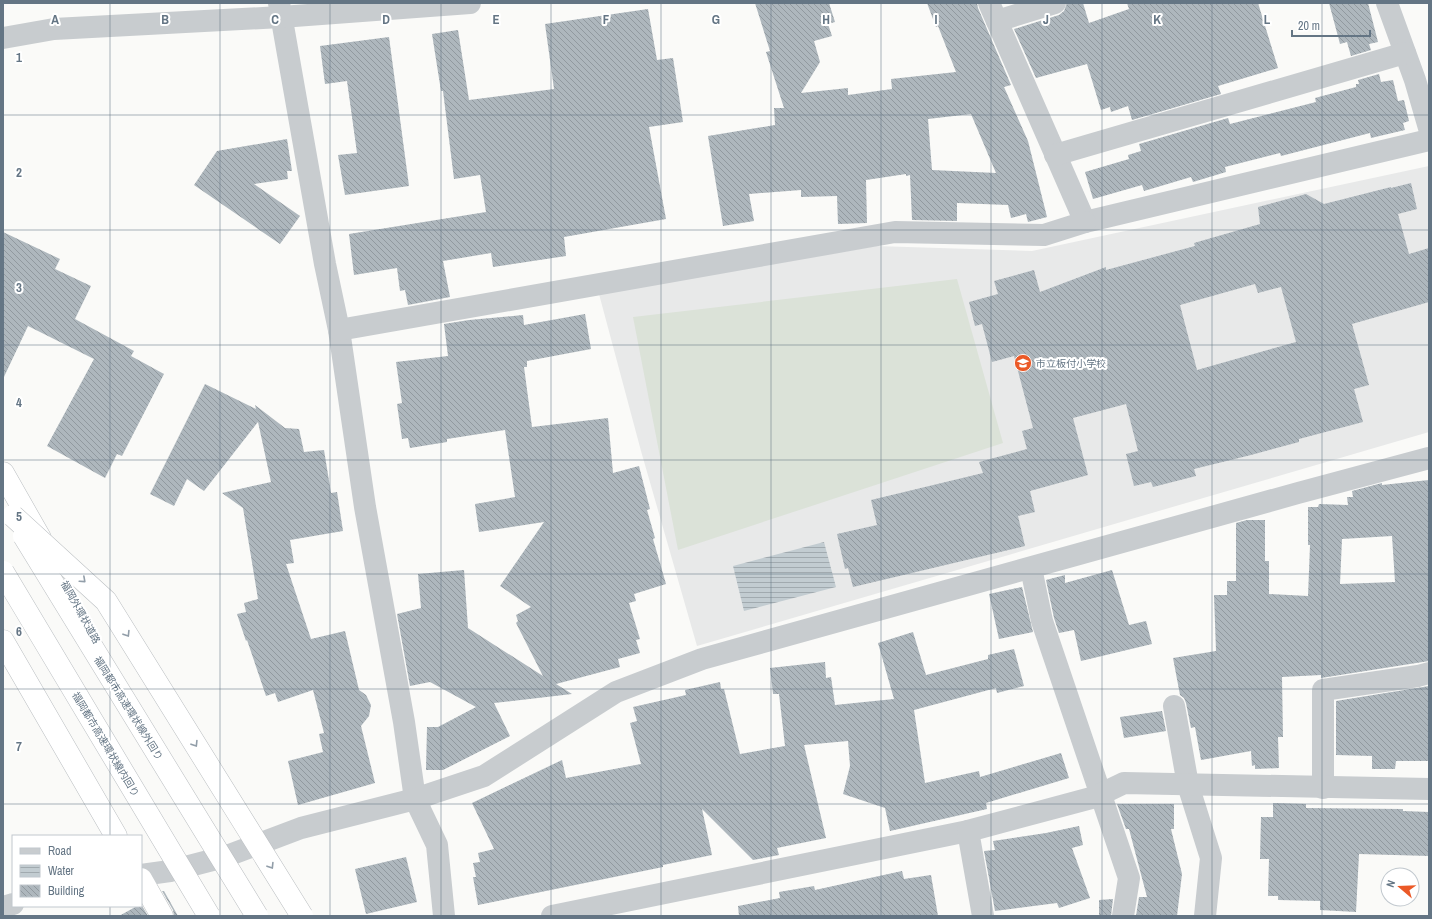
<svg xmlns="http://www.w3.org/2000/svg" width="1432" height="919" font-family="'Archivo Narrow','Noto Sans JP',sans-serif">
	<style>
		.built { fill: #e8e9e9 }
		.pitch { fill: #dbe2d8 }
		.water { fill: url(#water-rules) }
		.building { fill: url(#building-back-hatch); fill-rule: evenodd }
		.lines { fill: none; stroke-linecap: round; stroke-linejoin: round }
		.highway-casing { stroke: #babec1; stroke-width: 23 }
		.minor { stroke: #c8cccf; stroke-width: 22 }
		.highway { stroke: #fff; stroke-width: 22 }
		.highway-bridge-casing { stroke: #babec1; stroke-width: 23; stroke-linecap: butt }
		.highway-bridge { stroke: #fff; stroke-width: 22 }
		.oneway { stroke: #929ea9 }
		.grid { fill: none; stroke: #647584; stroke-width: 1; stroke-opacity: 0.55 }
		.labels { text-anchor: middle; stroke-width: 4; stroke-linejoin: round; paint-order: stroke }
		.poi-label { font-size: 10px; fill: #647584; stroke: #fff; text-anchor: start }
		.street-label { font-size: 10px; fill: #647584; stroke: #fff }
		.grid-label { font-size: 13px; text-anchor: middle; font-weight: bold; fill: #647584; stroke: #fff; stroke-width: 4; stroke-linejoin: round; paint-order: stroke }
	</style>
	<defs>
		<pattern id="water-rules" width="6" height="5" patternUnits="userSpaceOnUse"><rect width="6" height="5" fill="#c2ccd1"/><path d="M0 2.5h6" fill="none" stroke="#a1aaaf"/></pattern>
		<pattern id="building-back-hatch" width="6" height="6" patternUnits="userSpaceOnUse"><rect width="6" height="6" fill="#aeb7bd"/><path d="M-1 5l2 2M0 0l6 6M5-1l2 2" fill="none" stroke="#91999f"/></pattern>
	</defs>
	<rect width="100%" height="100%" fill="#fafaf8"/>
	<path class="built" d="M1429 166V432L697 646 641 451 599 294 876 246 1032 251Z"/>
	<path class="pitch" d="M957 279 1003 443 678 550 633 317Z"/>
	<path class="water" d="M824 542 836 587 744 611 733 566Z"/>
	<g class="building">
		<path d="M755 3H829L835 22 828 24 832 36 814 41 820 62 801 93 848 88V95L892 89 891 79 956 72 938 26 936 27 927 3H977L978 8 1011 85 1004 87 1028 141 1047 217 1028 222 1026 214 1011 218 1008 205 957 203V221L912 220 910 175 906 176V174L866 180 867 223 838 224 837 196 801 197V190L749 194 754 221 723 226 708 136 775 125 774 108H784L766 52 770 51ZM971 114 996 173 932 170 928 119Z"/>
		<path d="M1067 3H1083L1089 23 1129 9 1127 3H1258L1278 68 1218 86 1221 94 1132 120 1128 106 1111 112 1110 107 1101 110 1087 64 1036 78 1014 29 1059 15 1064 11Z"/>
		<path d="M1329 3H1368L1378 42 1369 44 1371 50 1351 56 1347 42 1340 44Z"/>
		<path d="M648 9 657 60 673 58 683 122 649 127 666 219 564 237 566 256 493 267 491 253 443 261 450 297 408 305 405 290 400 291 397 268 354 275 349 234 486 212 480 175 454 179 443 91H441L432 34 458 30 469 100 554 89 545 24Z"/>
		<path d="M389 37 409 186 345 195 338 155 357 153 347 81 325 84 320 46Z"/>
		<path d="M1379 74 1381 82 1393 80 1398 101 1404 100 1409 121 1403 123 1405 130 1371 138 1370 133 1281 156 1280 153 1225 167 1226 172 1193 182 1191 177 1144 191 1142 185 1093 199 1085 172 1129 159 1128 155 1141 151 1139 144 1228 118 1230 124 1316 102 1315 98 1356 87V84H1359L1358 80Z"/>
		<path d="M287 139 292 171H287L288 179 254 184 300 216 280 244 194 185 217 151Z"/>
		<path d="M1411 183 1417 209 1398 214 1409 254 1429 248V302L1352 324 1369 385 1354 389 1363 422 1299 439V442L1251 455 1194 469 1196 476 1153 487 1151 482 1134 486 1126 454 1138 451 1126 404 1073 418 1088 475 1030 491 1035 512 1018 516 1025 546 853 587 848 568 845 569 837 534 877 525 871 500 983 473 979 462 1027 449 1022 431 1033 428 1014 356 992 362 982 324 975 326 969 302 998 294 994 281 1034 270 1040 292 1106 267V270L1195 246 1194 243 1260 224 1258 207 1306 194 1324 204 1391 187V188ZM1255 284 1258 293 1281 287 1296 342 1197 370 1180 305Z"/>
		<path d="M3 232 60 259 55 269 91 286 75 319 134 351 131 356 164 374 122 456 117 454 105 478 47 446 94 359 28 326 3 379Z"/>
		<path d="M585 314 591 349 527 361V367H524L532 427 608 418 613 473 639 466 650 509 647 510 655 538 653 539 666 584 634 594 636 601 629 603 640 639 636 640 640 653 618 659 620 667 556 684 572 694 494 703 510 736 443 770H426L427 727H438L476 707 430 682 410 686 397 614 421 608 418 574 464 570 468 628 543 676 516 623 518 621 516 615 531 607 500 586 544 522 479 532 475 504 515 497 505 430 447 439V442L410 448 408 438 402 439 397 404 402 403 396 362 448 356 444 324 469 320 523 315 524 325Z"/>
		<path d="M205 384 256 409 255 405 285 428 299 429 304 452 324 450 331 493 337 492 343 531 290 540 294 563 286 564 311 639 345 631 359 690 366 695 371 705 369 716 361 726 375 783 298 805 288 761 323 752 319 734 324 733 313 690 278 702 275 693 266 696 247 640 246 641 237 614 246 612 244 603 258 599 243 508 222 493 271 482 258 422 204 491 187 479 174 506 150 494Z"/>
		<path d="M1429 480V661L1321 678V675L1282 677 1283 737H1278L1279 768 1255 769V765L1252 766 1251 751 1201 760 1195 727 1191 728 1186 703 1184 698 1180 695 1173 658 1216 651 1214 595H1227V581H1236V523L1247 520H1265V561H1269V594L1308 596 1310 545H1308V507H1318L1319 504 1348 505 1347 497H1353L1352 491 1382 483V485ZM1392 536 1395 582 1340 584 1342 539Z"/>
		<path d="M1112 570 1129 625 1146 621 1152 644 1081 661 1074 630 1059 633 1054 618 1046 580 1065 575V583Z"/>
		<path d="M1022 587 1033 632 999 639 989 594Z"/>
		<path d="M913 632 926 675 988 659V655L1014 649 1024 686 997 693 996 688 914 710 925 783 979 771 980 777 1061 753 1069 778 986 803 987 809 890 831 885 808 843 794 850 766 848 741 804 745 826 838 777 848 779 855 753 860 702 809 712 855 663 865V867L478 905 473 877H476L473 863 480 862 478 853 494 849 472 803 562 760 566 778 641 764 630 723 637 721 633 707 686 695 685 690 720 682 721 689H724L740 754 785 746 779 694H773L770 668 825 662 826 678 831 677 835 705 894 699 878 643Z"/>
		<path d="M1429 686V761H1396L1395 769H1372V756L1336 755V701Z"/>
		<path d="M1162 711 1166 731 1124 738 1120 717Z"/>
		<path d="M1273 803 1306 804V808L1403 809V811L1429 812V856L1359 854 1356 912 1320 910V901L1278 900V896H1268L1269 859H1260L1261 817H1273Z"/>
		<path d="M1117 804H1174V829H1171L1182 874 1177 916H1136L1139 897H1147L1129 829H1126Z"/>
		<path d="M1079 826 1083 845 1072 848 1090 898 1059 908 1057 903 995 911 984 851 995 850 993 841 1046 833Z"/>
		<path d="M406 857 417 902 366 914 355 869Z"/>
		<path d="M902 871 904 879 931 875 938 916H739L738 906 780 898 779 892 814 886 815 890Z"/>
		<path d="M162 891H164L178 916H174L173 910Z"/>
		<path d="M1113 899 1111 916H1099V900Z"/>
		<path d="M141 904 148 916H119L137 906H141Z"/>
	</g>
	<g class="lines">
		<defs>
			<g id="highway">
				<path d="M3 473 40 538"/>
				<path d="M3 641 116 836"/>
				<path d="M141 879 162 916"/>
			</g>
		</defs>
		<use href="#highway" class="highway-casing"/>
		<g class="minor">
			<path d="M279 3 325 264 339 330 365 507 404 722 415 799 437 845 444 916"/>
			<path d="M989 3 1085 222 1429 140"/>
			<path d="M1387 3 1415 80 1429 128"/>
			<path d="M997 21 1055 3"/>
			<path d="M3 38 54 29 281 17 470 3"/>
			<path d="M1055 155 1405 53"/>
			<path d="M339 330 895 232 1044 235 1085 222"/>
			<path d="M1031 568 1042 621 1129 878 1123 916"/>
			<path d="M1174 706 1188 785 1211 858 1205 916"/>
			<path d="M1323 788V690L1418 676 1429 673"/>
			<path d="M141 875 170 871 224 857 301 828 415 799 484 776 616 692 702 659 1298 493 1429 458"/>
			<path d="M3 907 13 904"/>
			<path d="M552 916 968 831"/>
			<path d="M983 916 968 831 1095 797 1124 783 1429 789"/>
		</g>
		<use href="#highway" class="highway"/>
		<defs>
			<g id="highway-bridge">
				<path d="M13 516 106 601 302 916"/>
				<path d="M24 536 257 916"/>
				<path d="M3 572 209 916"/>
			</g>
		</defs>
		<use href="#highway-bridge" class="highway-bridge-casing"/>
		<use href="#highway-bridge" class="highway-bridge"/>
	</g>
	<defs><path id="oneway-chevron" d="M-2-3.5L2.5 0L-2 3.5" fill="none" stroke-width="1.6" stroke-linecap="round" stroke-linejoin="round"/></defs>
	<g class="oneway">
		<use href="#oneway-chevron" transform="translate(83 580) rotate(42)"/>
		<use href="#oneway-chevron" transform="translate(127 634) rotate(58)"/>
		<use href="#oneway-chevron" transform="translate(195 744) rotate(58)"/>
		<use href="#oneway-chevron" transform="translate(271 866) rotate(58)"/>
	</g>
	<path class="grid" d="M110 3V836M220 3V916M330 3V916M441 3V916M551 3V916M661 3V916M771 3V916M881 3V916M991 3V916M1102 3V916M1212 3V916M1322 3V916M3 115H1429M3 230H1429M3 345H1429M3 460H1429M3 574H1429M3 689H1429M3 804H1429M110 906V916"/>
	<defs>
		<symbol id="school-disc" viewBox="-11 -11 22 22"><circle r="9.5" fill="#eb5927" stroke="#fff"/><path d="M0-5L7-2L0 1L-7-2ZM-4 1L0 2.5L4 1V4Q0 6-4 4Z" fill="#fff"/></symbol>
	</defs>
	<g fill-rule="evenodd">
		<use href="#school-disc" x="1013" y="353" width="20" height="20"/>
	</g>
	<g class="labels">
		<g class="poi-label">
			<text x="1036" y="367">市立板付小学校</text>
		</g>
		<g class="street-label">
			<text transform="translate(81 612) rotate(61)" y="4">福岡外環状道路</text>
			<text transform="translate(129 708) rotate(58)" y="4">福岡都市高速環状線外回り</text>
			<text transform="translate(106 744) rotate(59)" y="4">福岡都市高速環状線内回り</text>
		</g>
	</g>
	<g class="grid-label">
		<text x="55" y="24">A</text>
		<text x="165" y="24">B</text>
		<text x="275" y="24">C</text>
		<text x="386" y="24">D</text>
		<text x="496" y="24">E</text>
		<text x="606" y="24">F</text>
		<text x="716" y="24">G</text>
		<text x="826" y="24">H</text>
		<text x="936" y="24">I</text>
		<text x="1046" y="24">J</text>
		<text x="1157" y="24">K</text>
		<text x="1267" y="24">L</text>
		<text x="19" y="62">1</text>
		<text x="19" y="177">2</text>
		<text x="19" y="292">3</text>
		<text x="19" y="407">4</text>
		<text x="19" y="521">5</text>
		<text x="19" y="636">6</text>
		<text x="19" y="751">7</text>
	</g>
	<rect width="1432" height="919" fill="none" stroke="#647584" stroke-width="8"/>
	<rect x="12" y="835" width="130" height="72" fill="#ffffff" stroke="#c1c8ce"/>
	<rect x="20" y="848" width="20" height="6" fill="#c8cccf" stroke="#c1c8ce"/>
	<text x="48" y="855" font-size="12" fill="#647584">Road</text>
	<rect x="20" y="865" width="20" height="12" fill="url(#water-rules)" stroke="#c1c8ce"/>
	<text x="48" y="875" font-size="12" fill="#647584">Water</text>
	<rect x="20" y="885" width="20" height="12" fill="url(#building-back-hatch)" stroke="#c1c8ce"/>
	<text x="48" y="895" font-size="12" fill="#647584">Building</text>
	<g transform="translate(1400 887) rotate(289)"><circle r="19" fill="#ffffff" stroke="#c1c8ce"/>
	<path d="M0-3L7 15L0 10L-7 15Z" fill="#eb5927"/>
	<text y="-6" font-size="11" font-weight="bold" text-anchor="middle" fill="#647584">N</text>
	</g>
	<path d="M1292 30v6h78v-6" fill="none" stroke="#647584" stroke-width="2"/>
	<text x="1298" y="30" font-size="12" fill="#647584" stroke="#ffffff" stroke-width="3" paint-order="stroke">20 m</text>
</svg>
